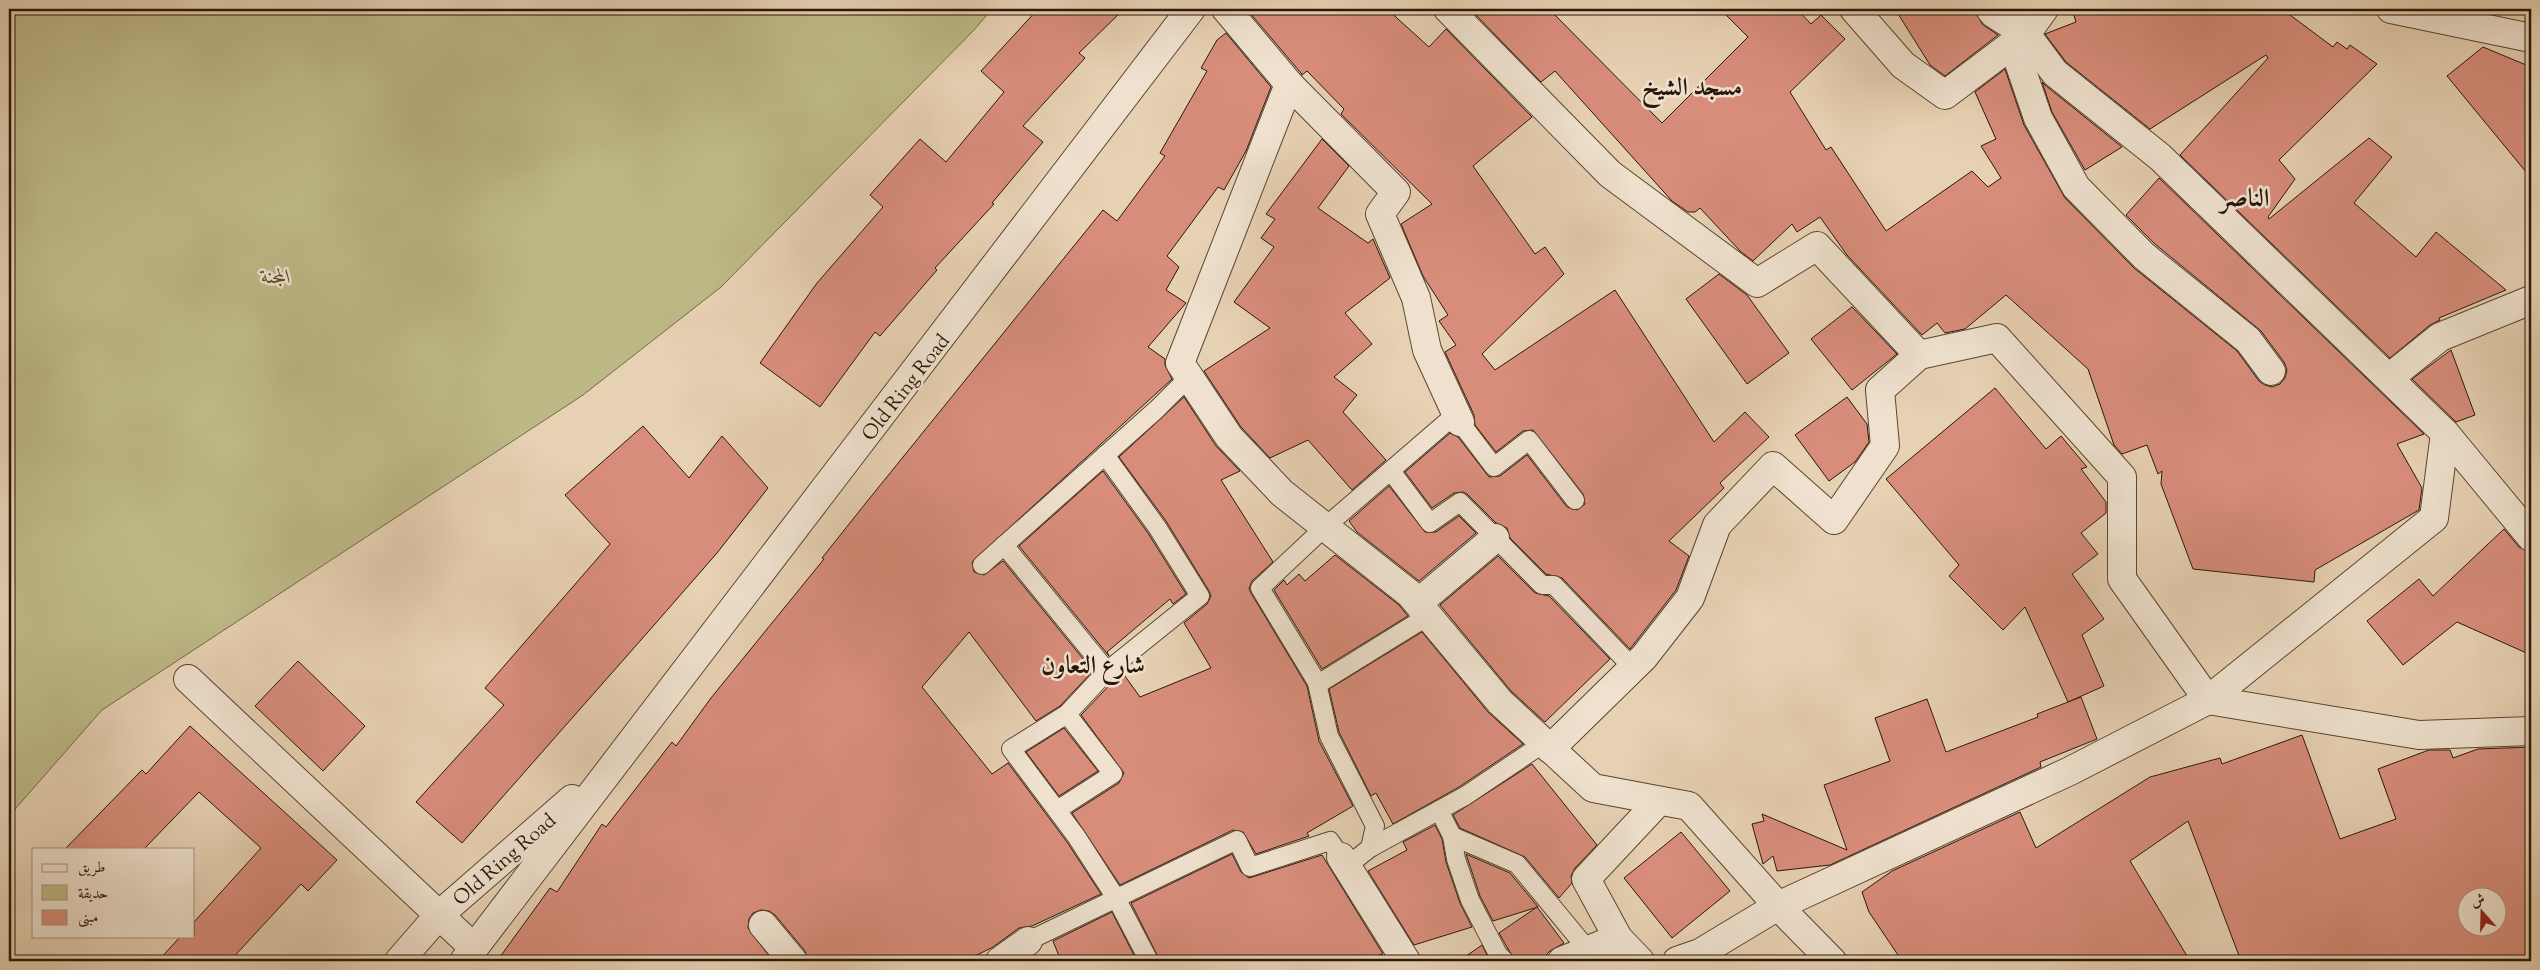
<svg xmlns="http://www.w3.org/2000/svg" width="2540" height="970" font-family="'Sorts Mill Goudy',Amiri,serif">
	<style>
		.green { fill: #bdb987; stroke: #736848 }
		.building { fill: #d88d7b; stroke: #291808; fill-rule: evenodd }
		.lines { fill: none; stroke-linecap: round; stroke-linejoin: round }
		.service-casing { stroke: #584633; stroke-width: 20 }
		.minor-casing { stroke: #584633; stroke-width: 30 }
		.tertiary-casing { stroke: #584633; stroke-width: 30 }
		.service { stroke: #efe1ce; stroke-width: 18 }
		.minor { stroke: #efe1ce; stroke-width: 28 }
		.tertiary { stroke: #efe1ce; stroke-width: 28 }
		.labels { text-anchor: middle; stroke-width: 5; stroke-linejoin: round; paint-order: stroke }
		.park-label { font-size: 20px; font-style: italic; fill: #55482e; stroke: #efe1ce }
		.street-label { font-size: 20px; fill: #291808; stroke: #efe1ce }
		.district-label { font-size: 25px; font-weight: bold; fill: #291808; stroke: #efe1ce }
	</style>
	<rect width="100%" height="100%" fill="#e7d1b3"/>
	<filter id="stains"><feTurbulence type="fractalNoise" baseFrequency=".004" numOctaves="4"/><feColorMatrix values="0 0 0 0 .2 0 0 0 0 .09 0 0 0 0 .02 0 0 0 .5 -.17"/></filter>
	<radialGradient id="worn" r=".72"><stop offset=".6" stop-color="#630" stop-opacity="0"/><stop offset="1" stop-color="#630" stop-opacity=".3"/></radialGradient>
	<path class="green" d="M9 9H992L973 31 721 287 583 395 102 710 9 816Z"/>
	<g class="building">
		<path d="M1038 9H1124L1079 53 1085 58 1023 126 1043 142 992 203 994 204 935 268 937 270 880 336 875 332 820 407 760 363 817 283 883 207 870 195 920 139 946 162 1004 92 981 71Z"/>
		<path d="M1256 9H1387L1429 47 1446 29 1532 117 1473 166 1535 254 1545 247 1564 274 1482 354 1495 370 1615 290 1714 442 1745 412 1769 437 1720 483 1724 488 1669 541 1689 556 1676 590 1630 649 1562 578 1546 574 1510 538 1507 528 1496 523 1467 494 1463 492 1454 493 1432 508 1405 472 1450 433 1458 437 1489 477 1500 476 1527 455 1567 507 1577 510 1585 504 1583 494 1533 430 1523 431 1496 452 1475 425 1474 415 1445 352 1456 345 1439 321 1448 315 1423 276 1401 224 1432 204 1341 114 1344 109 1307 71 1302 75 1301 73 1250 13Z"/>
		<path d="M1478 9H1549L1662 123 1748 37 1720 9H1797L1811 24 1821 15 1845 39 1790 92 1826 150 1831 147 1886 231 1972 171 1988 187 2001 178 1981 146 1996 139 1975 92 2005 69 2024 125 2065 198 2134 268 2237 351 2259 381 2265 385 2272 387 2280 384 2285 378 2287 370 2284 362 2261 331 2155 244 2126 215 2159 178 2424 434 2397 444 2422 488 2419 510 2315 570 2314 582 2193 569 2161 484 2162 471 2158 474 2147 445 2122 454 2114 445 2088 369 2006 295 1965 329 1945 333 1937 323 1922 335 1847 255 1820 217 1797 232 1792 224 1753 261 1740 251 1700 208 1695 212H1688L1672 201 1555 71 1541 82 1474 13Z"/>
		<path d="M1895 9H1975L1982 24 1998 35 1945 76 1930 65Z"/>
		<path d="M2072 9H2282L2333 47 2337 42 2347 49 2350 45 2377 64 2279 160 2295 179 2268 217 2269 219 2369 138 2392 157 2354 203 2416 257 2436 232 2506 290 2439 318 2440 320 2430 325 2390 358 2180 155 2268 58 2266 55 2150 129 2066 62 2045 34 2076 22Z"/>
		<path d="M1226 33 1271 87 1246 151 1224 190 1218 187 1167 256 1179 267 1166 290 1186 303 1148 347 1165 359V365L1172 379 972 562 974 572 984 575 1003 561 1093 671 1060 706 1036 721 969 632 922 687 992 774 1008 763 1067 842 1101 894 1032 926 1019 928 993 947 965 961H808L805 951 775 915 769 911 761 910 753 913 749 919 748 928 773 961H497L550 888 557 892 602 824 606 827 672 742 676 746 711 698 824 559 822 558 865 504 1103 210 1117 221 1165 156 1160 153 1207 71 1201 68 1217 40Z"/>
		<path d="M2483 47 2531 67V178L2447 76Z"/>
		<path d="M2042 82 2045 85 2122 147 2085 170 2052 112Z"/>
		<path d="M1322 139 1349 166 1318 208 1368 243 1373 239 1390 278 1345 313 1372 344 1334 377 1357 395 1343 412 1386 460 1352 490 1308 440 1270 458 1241 427 1204 371 1270 328 1234 302 1274 247 1261 238 1275 219 1266 214Z"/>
		<path d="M1719 274 1747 295 1789 353 1747 384 1686 299Z"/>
		<path d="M1852 307 1897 354 1852 390 1811 339Z"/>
		<path d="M2451 350 2475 415 2456 422 2412 379Z"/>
		<path d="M1995 388 2046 449 2061 436 2087 467 2081 469 2106 502V513L2081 533 2098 554 2072 574 2104 619 2082 635 2104 686 2068 702 2025 607 2003 630 1949 576 1959 565 1886 479Z"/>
		<path d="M1184 397 1216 446 1240 471 1221 480 1273 562 1252 581 1249 589 1251 593 1307 686 1319 741 1353 806 1307 833 1309 836 1256 854 1243 832 1233 830 1120 885 1072 813 1119 783 1124 773 1081 715 1122 672 1140 697 1211 668 1184 623 1207 604 1211 596 1209 591 1166 521 1119 457Z"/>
		<path d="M1847 397 1867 424 1869 442 1855 462 1829 481 1795 435Z"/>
		<path d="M643 426 689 478 722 436 768 488 717 553 655 624 462 843 416 802 504 705 485 688 610 544 565 495Z"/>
		<path d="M1103 471 1148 533 1186 594 1173 604 1170 599 1107 652 1109 656 1019 546Z"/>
		<path d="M1389 486 1425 532H1436L1459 516 1476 533 1419 581 1357 532 1349 521Z"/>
		<path d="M2504 529 2519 547 2531 552V655L2457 622 2403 665 2367 621 2419 579 2433 596Z"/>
		<path d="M1335 555 1399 605 1408 616 1322 669 1274 590 1284 580 1287 585 1299 574 1305 581Z"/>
		<path d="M1498 556 1535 593 1549 596 1610 659 1545 722 1511 691 1440 605Z"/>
		<path d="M1422 632 1488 712 1523 744 1459 787 1393 824 1376 793 1371 796 1339 732 1329 689Z"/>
		<path d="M298 661 365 726 323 771 255 706Z"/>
		<path d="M2081 697 2097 739 2040 762 2041 767 1830 865 1777 871 1773 856 1763 864 1752 824 1764 821 1762 814 1847 850 1824 785 1890 761 1875 718 1927 699 1946 752 2038 717 2037 714Z"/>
		<path d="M190 726 337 860 308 891 301 884 230 961H158L181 936H194V922L261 848 199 792 144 849H65L142 770 146 774Z"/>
		<path d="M1064 728 1098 771 1059 796 1026 752Z"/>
		<path d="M2302 735 2340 839 2396 819 2378 769 2429 750H2450L2453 758 2478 749 2531 747V961H2241L2188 821 2130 861 2190 961H1902L1869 912 1862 892 1892 871 2020 812 2036 848 2150 777 2220 758 2222 764ZM2468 898H2498V928H2468Z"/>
		<path d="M1532 764 1597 845 1575 868 1571 876 1572 883 1559 898 1525 857 1460 828 1453 815Z"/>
		<path d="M1435 825 1442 839 1446 862 1460 903 1472 927 1414 945 1368 871 1407 850 1403 842Z"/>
		<path d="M1681 832 1730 891 1672 938 1624 878Z"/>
		<path d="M1232 854 1241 872 1249 878 1322 855 1383 954 1359 961H1160L1131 903Z"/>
		<path d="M1466 854 1510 873 1538 907 1493 921 1480 896Z"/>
		<path d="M1537 907 1564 943 1550 951 1540 961H1515L1499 933Z"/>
		<path d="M1112 912 1137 961H1061L1053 941Z"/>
		<path d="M1482 945 1490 961H1459Z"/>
	</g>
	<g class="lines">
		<defs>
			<g id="service">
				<path d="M1460 422 1494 467 1529 440 1575 500"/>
				<path d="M1105 455 1157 527 1200 596 1107 671"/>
				<path d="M1391 471 1430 523 1460 502 1542 585H1554L1633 668"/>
				<path d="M1004 545 1107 671 1067 714"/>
				<path d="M982 565 1157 409 1189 377"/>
				<path d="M1428 616 1318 684 1260 588 1325 527 1456 414"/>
				<path d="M1317 683 1329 736 1375 826 1370 848"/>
				<path d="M1057 810 1113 774 1067 714 1011 749 1076 836 1116 898 1149 961"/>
				<path d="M1439 810 1452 836 1456 859 1470 900 1498 954 1505 961"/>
				<path d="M1452 836 1517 864 1588 950"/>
				<path d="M1347 866 1370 848 1465 796 1544 743"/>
				<path d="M1028 941 1237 840 1250 867 1330 841 1341 857"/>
			</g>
			<g id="minor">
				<path d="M1226 9 1289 84 1180 363 1229 437 1282 493 1410 594 1500 702 1593 788 1689 806 1778 906 1832 961"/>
				<path d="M1448 9 1610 174 1757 283 1817 246 1919 355 1997 338 2122 477V579L2208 700 2419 735 2531 731"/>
				<path d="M1854 9 1903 65 1945 95 2026 34 2044 9"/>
				<path d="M1990 9 1994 14 2026 34 2055 73 2160 157 2445 433 2531 537"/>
				<path d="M2391 9 2531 38"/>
				<path d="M2013 45 2038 118 2076 187 2144 256 2248 340 2271 371"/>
				<path d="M1289 84 1396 192 1380 214 1416 298 1427 350 1460 422"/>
				<path d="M2389 378 2440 337 2531 300"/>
				<path d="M1418 603 1495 538"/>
				<path d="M188 679 474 948"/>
				<path d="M1550 749 1644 657 1690 598 1717 525 1773 466 1834 520 1885 446 1880 390 1919 355"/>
				<path d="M1341 857 1406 961"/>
				<path d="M763 925 793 961"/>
				<path d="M1000 961 1028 941"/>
				<path d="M1562 961 1618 938"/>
				<path d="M1640 961 1618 938 1586 879 1659 801"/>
				<path d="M1677 961 1700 953 1778 906 2070 771 2208 700 2434 518 2445 433"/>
			</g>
			<g id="tertiary">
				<path d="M399 961 439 915 572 799"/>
				<path d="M464 961C704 642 951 328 1191 9"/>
			</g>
		</defs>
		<use href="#service" class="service-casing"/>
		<use href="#minor" class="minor-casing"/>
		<use href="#tertiary" class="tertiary-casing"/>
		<use href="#service" class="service"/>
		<use href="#minor" class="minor"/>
		<use href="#tertiary" class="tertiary"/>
	</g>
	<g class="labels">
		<g class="park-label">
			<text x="276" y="283">المجنة</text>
		</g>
		<g class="street-label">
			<text transform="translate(905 387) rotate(-52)" y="7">Old Ring Road</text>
			<text transform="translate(504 859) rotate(-41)" y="7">Old Ring Road</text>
		</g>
		<g class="district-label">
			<text x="1692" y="95">مسجد الشيخ</text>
			<text x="2245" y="206">الناصر</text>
			<text x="1093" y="673">شارع التعاون</text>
		</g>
	</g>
	<rect width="2540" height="970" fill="none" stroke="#e7d1b3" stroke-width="30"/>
	<rect x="10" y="10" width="2520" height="950" fill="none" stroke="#291808" stroke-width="2.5"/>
	<rect x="15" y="15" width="2510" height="940" fill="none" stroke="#291808"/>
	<rect x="32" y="848" width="162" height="90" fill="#efe1ce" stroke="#a0917f"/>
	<rect x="42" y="864" width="25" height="8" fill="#efe1ce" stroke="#a0917f"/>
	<text x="78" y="872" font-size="15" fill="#291808">طريق</text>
	<rect x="42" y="885" width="25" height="15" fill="#bdb987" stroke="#a0917f"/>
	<text x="78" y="898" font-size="15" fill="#291808">حديقة</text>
	<rect x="42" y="910" width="25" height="15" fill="#d88d7b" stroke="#a0917f"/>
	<text x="78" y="922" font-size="15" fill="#291808">مبنى</text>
	<g transform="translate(2482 912) rotate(340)"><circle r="24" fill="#efe1ce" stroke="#a0917f"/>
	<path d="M0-4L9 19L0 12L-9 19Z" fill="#8f2418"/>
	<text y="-8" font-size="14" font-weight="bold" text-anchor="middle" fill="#291808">ش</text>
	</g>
	<rect width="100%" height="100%" filter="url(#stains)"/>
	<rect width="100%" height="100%" fill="url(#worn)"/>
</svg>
